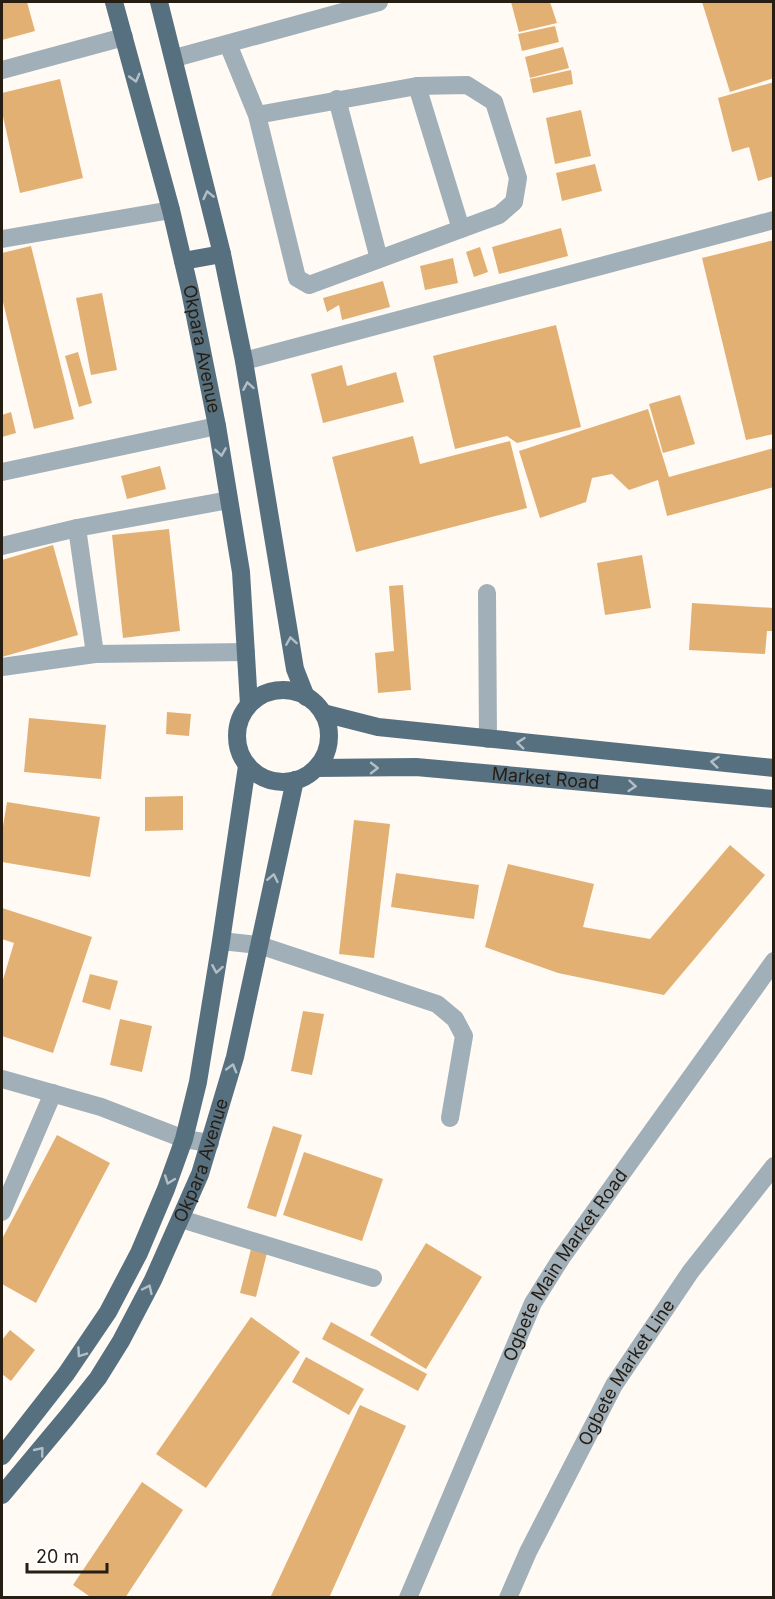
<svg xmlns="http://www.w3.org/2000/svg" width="775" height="1599" font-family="Inter,sans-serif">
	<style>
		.building { fill: #e2b073 }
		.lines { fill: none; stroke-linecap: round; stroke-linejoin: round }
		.minor { stroke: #a1afb8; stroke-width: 18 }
		.major { stroke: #577080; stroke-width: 18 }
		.oneway { stroke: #b3bfc6 }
		.labels { text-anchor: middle; stroke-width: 6; stroke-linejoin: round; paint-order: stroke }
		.street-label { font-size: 18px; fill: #261d13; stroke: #fff }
	</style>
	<rect width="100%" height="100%" fill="#fffaf4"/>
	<g class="building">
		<path d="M2 2H27L35 31 2 40Z"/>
		<path d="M511 2H550L557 23 519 32Z"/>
		<path d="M702 2H774V78L730 92Z"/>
		<path d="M555 26 559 42 522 51 518 34Z"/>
		<path d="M563 47 569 68 530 78 525 57Z"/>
		<path d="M571 70 573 84 533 93 530 79Z"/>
		<path d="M60 79 83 178 20 193 2 112V93Z"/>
		<path d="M774 82V176L758 181 749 147 732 152 718 98Z"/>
		<path d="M581 110 591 156 555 164 546 118Z"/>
		<path d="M595 164 602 191 562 201 556 173Z"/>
		<path d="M561 228 568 256 499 274 492 247Z"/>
		<path d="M774 240V434L746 440 702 258Z"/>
		<path d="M31 246 74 419 34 429 2 298V253Z"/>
		<path d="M480 247 488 272 474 277 466 252Z"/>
		<path d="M453 258 458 283 425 290 420 266Z"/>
		<path d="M383 281 390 307 342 320 339 305 327 312 323 298Z"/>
		<path d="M102 293 117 370 91 375 76 298Z"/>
		<path d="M556 325 581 427 517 443 507 436 455 449 433 356Z"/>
		<path d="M78 352 92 403 79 407 65 356Z"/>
		<path d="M342 365 347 386 396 372 404 402 323 423 311 374Z"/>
		<path d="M680 395 695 444 663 453 649 404Z"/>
		<path d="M648 409 669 477 774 448V487L667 516 658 480 629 490 612 474 592 478 586 502 540 518 519 451Z"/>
		<path d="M11 412 16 433 2 437V415Z"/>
		<path d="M413 436 420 464 510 441 527 508 356 552 332 457Z"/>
		<path d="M160 466 166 489 127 499 121 476Z"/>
		<path d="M169 529 180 631 123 638 112 535Z"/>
		<path d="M53 545 78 635 2 657V560Z"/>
		<path d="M642 555 651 608 605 615 597 563Z"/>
		<path d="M403 585 411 690 378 693 375 653 394 651 389 586Z"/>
		<path d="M692 603 774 608V631H767L765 654 689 650Z"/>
		<path d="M167 712 191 714 189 736 166 734Z"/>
		<path d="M29 718 106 725 101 779 24 772Z"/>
		<path d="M183 796V830L145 831V797Z"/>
		<path d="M7 802 100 817 90 877 2 862V832Z"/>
		<path d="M354 820 390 824 374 958 339 954Z"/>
		<path d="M730 845 765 875 664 995 558 973 485 947 508 864 594 884 583 927 650 939Z"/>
		<path d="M396 873 479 885 474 919 391 907Z"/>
		<path d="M2 908 92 937 53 1053 2 1036V983L14 943 2 939Z"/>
		<path d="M90 974 118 981 110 1010 82 1002Z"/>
		<path d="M303 1011 324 1014 312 1075 291 1071Z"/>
		<path d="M120 1019 152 1026 142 1072 110 1065Z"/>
		<path d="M273 1126 302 1135 276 1217 247 1208Z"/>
		<path d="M57 1135 110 1163 36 1303 2 1284V1239Z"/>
		<path d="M304 1152 383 1179 362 1241 283 1215Z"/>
		<path d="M426 1243 482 1277 426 1369 370 1335Z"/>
		<path d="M251 1249 267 1253 256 1297 240 1293Z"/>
		<path d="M251 1317 300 1352 206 1488 156 1454Z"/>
		<path d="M331 1322 427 1374 418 1391 322 1339Z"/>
		<path d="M10 1330 35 1350 11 1381 2 1374V1340Z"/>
		<path d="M306 1357 364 1389 349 1415 292 1382Z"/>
		<path d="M360 1405 406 1426 329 1598H270Z"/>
		<path d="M142 1482 183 1510 125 1598H92L73 1585Z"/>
	</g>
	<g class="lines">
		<g class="minor">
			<path d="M228 44 257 115 297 278 309 285 499 215 514 202 518 178 494 102 467 85 417 86 257 115"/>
			<path d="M175 58 379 2"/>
			<path d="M2 70 124 37"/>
			<path d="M417 86 461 229"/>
			<path d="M337 99 379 259"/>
			<path d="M2 239 171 210"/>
			<path d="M244 361 774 220"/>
			<path d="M2 472 217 426"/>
			<path d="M77 528 95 654"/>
			<path d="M2 546 77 528 229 500"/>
			<path d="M487 593 488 739"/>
			<path d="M2 667 95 654 246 652"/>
			<path d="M221 941 259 945 437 1004 455 1019 464 1036 450 1118"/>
			<path d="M2 1079 101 1107 184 1139 210 1143"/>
			<path d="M2 1212 53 1093"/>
			<path d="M181 1219 373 1278"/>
			<path id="s1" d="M408 1598 533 1303 562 1257 774 961"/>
			<path id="s2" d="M508 1598 528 1552 614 1385 691 1271 774 1166"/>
		</g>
		<g class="major">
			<path id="s3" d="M114 2 171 210 190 291 217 426 241 572 249 705"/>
			<path d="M159 2 222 254 244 361 295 669 306 697"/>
			<path d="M183 261 222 254"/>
			<circle cx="283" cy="736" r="46"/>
			<path d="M323 713 378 727 774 768"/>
			<path id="s4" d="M316 768 416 767 774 799"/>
			<path d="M2 1456 66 1374 108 1312 139 1253 166 1189 184 1139 198 1082 221 941 247 766"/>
			<path id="s5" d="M2 1495 67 1417 98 1378 121 1341 153 1280 200 1174 235 1057 295 780"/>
		</g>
	</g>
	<defs><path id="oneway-chevron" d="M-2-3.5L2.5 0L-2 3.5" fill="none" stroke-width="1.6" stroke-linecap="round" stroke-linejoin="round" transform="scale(1.5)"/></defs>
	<g class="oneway">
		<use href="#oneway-chevron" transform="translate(135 78) rotate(75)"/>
		<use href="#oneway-chevron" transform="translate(208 195) rotate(-103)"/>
		<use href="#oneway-chevron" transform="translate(248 386) rotate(-100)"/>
		<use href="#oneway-chevron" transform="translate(221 452) rotate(81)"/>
		<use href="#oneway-chevron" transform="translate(291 641) rotate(-99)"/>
		<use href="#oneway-chevron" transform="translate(521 743) rotate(-174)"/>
		<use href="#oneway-chevron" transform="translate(715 762) rotate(-174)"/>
		<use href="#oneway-chevron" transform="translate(374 768)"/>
		<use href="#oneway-chevron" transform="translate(632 786) rotate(5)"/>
		<use href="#oneway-chevron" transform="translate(273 878) rotate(-78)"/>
		<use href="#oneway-chevron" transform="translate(217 969) rotate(100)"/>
		<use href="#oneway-chevron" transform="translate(232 1068) rotate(-74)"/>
		<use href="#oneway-chevron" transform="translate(169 1180) rotate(110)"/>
		<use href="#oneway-chevron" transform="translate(148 1289) rotate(-65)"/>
		<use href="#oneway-chevron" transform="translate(81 1353) rotate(125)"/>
		<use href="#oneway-chevron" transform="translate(40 1451) rotate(-51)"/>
	</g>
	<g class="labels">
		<g class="street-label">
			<text dy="6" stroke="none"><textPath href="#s3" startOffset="358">Okpara Avenue</textPath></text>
			<text dy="6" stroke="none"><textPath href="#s4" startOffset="230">Market Road</textPath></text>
			<text dy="6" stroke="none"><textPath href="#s5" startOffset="393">Okpara Avenue</textPath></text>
			<text dy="6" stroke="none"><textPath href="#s1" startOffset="369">Ogbete Main Market Road</textPath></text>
			<text dy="6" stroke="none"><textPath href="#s2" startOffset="255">Ogbete Market Line</textPath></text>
		</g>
	</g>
	<rect width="775" height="1599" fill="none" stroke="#261d13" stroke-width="6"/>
	<path d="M27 1563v9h80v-9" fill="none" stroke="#261d13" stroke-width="3"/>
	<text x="36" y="1563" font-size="18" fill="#261d13" stroke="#ffffff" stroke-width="4.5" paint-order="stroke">20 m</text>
</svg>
